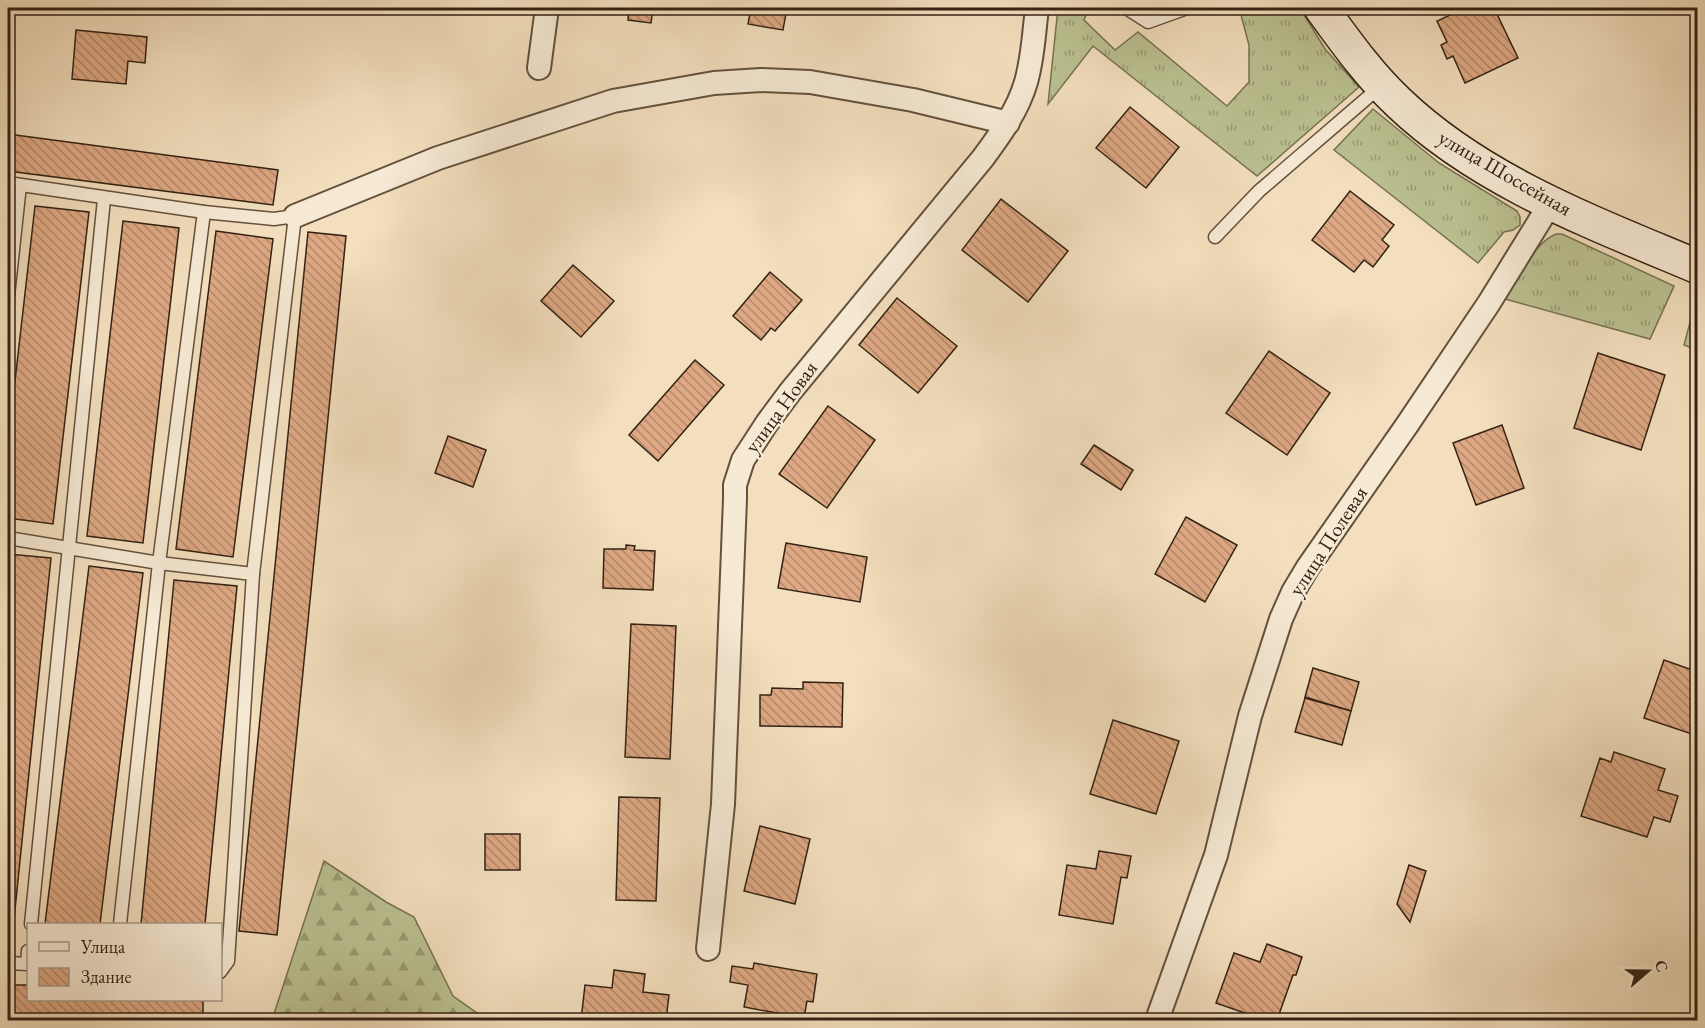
<svg xmlns="http://www.w3.org/2000/svg" width="1705" height="1028" font-family="'EB Garamond',serif">
	<style>
		.grass { fill: url(#grass-tufts); stroke: #777252; stroke-width: 1.5 }
		.forest { fill: url(#forest-firs); stroke: #777252; stroke-width: 1.5 }
		.building { fill: url(#building-back-hatch); stroke: #332214; stroke-width: 1.5 }
		.lines { fill: none; stroke-linecap: round; stroke-linejoin: round }
		.lane-casing { stroke: #63513e; stroke-width: 15 }
		.street-casing { stroke: #63513e; stroke-width: 26 }
		.secondary-casing { stroke: #332214; stroke-width: 36 }
		.lane { stroke: #f7ead5; stroke-width: 12 }
		.street { stroke: #f7ead5; stroke-width: 22 }
		.secondary { stroke: #f7ead5; stroke-width: 33 }
		.labels { text-anchor: middle; stroke-width: 5; stroke-linejoin: round; paint-order: stroke }
		.street-label { font-size: 21px; fill: #332214; stroke: #f7ead5 }
	</style>
	<defs>
		<pattern id="grass-tufts" width="24" height="20" patternUnits="userSpaceOnUse" patternTransform="scale(1.5)"><rect width="24" height="20" fill="#bbc191"/><path d="M3 7l-1-3M5 7V3M7 7l1-3M15 17l-1-3M17 17v-4M19 17l1-3" fill="none" stroke="#999c75"/></pattern>
		<pattern id="forest-firs" width="22" height="20" patternUnits="userSpaceOnUse" patternTransform="scale(1.5)"><rect width="22" height="20" fill="#bbc191"/><path d="M5 1l3.5 6h-7zM16 11l3.5 6h-7z" fill="#999c75"/></pattern>
		<pattern id="building-back-hatch" width="6" height="6" patternUnits="userSpaceOnUse" patternTransform="scale(1.5)"><rect width="6" height="6" fill="#dda883"/><path d="M-1 5l2 2M0 0l6 6M5-1l2 2" fill="none" stroke="#b4886a"/></pattern>
	</defs>
	<rect width="100%" height="100%" fill="#f3dfbe"/>
	<filter id="stains"><feTurbulence type="fractalNoise" baseFrequency=".00333" numOctaves="4"/><feColorMatrix values="0 0 0 0 .2 0 0 0 0 .09 0 0 0 0 .02 0 0 0 .5 -.17"/></filter>
	<radialGradient id="worn" r=".72"><stop offset=".6" stop-color="#630" stop-opacity="0"/><stop offset="1" stop-color="#630" stop-opacity=".3"/></radialGradient>
	<g class="grass">
		<path d="M1058 8H1089L1084 20 1115 50 1138 32 1227 106 1249 82V45L1240 11 1241 8H1300L1325 49 1359 87 1257 176 1093 46 1048 104Z"/>
		<path d="M1373 109 1439 163 1517 211 1520 217V225L1513 230 1504 232 1478 263 1334 150Z"/>
		<path d="M1557 234H1562L1674 286 1650 339 1505 299C1515 281 1536 240 1557 234Z"/>
		<path d="M1697 296H1698L1697 350 1684 345Z"/>
	</g>
	<path class="forest" d="M324 861 386 902 414 917 453 996 487 1020H272Z"/>
	<g class="building">
		<path d="M629 8H653L651 23 628 20Z"/>
		<path d="M751 8H787L783 30 748 24Z"/>
		<path d="M1465 8H1494L1518 58 1465 83 1453 56 1447 59 1441 45 1447 42 1437 21Z"/>
		<path d="M76 30 147 37 145 63 128 61 126 84 72 79Z"/>
		<path d="M1130 107 1179 147 1146 188 1096 148Z"/>
		<path d="M8 134 278 170 273 205 8 171Z"/>
		<path d="M1350 191 1394 225 1382 240 1389 246 1373 267 1364 260 1354 272 1312 240Z"/>
		<path d="M1001 199 1068 251 1028 302 962 250Z"/>
		<path d="M35 206 89 212 53 524 8 518V442Z"/>
		<path d="M123 221 179 228 143 543 87 536Z"/>
		<path d="M216 231 273 239 233 557 176 549Z"/>
		<path d="M308 232 346 236 277 935 239 931Z"/>
		<path d="M573 265 614 301 581 337 541 301Z"/>
		<path d="M770 272 802 300 775 331 771 328 761 340 733 316Z"/>
		<path d="M897 298 957 346 918 393 859 345Z"/>
		<path d="M1269 351 1330 393 1287 455 1226 413Z"/>
		<path d="M1598 353 1665 375 1641 450 1574 428Z"/>
		<path d="M695 360 724 385 658 461 629 435Z"/>
		<path d="M828 406 875 440 827 508 779 474Z"/>
		<path d="M1502 425 1524 488 1476 505 1453 443Z"/>
		<path d="M448 436 486 450 473 487 435 473Z"/>
		<path d="M1094 445 1133 470 1121 490 1081 464Z"/>
		<path d="M1186 517 1237 545 1205 602 1155 574Z"/>
		<path d="M786 543 867 557 860 602 778 588Z"/>
		<path d="M626 545 635 546 634 550 655 551 653 590 603 588 604 549H626Z"/>
		<path d="M8 554 51 558 13 929H8Z"/>
		<path d="M89 566 143 573 100 924H45Z"/>
		<path d="M174 580 237 586 205 924H141Z"/>
		<path d="M631 624 676 626 670 759 625 757Z"/>
		<path d="M1664 660 1698 672V736L1644 718Z"/>
		<path d="M1313 668 1359 682 1351 711 1305 697Z"/>
		<path d="M803 682 843 683 842 727 760 726V695H771L772 688 803 689Z"/>
		<path d="M1305 698 1351 711 1342 745 1295 732Z"/>
		<path d="M1113 720 1179 741 1156 814 1090 794Z"/>
		<path d="M1614 752 1665 769 1658 790 1678 796 1670 822 1654 817 1647 837 1581 816 1600 758 1611 762Z"/>
		<path d="M619 797 660 798 656 901 616 900Z"/>
		<path d="M760 826 810 839 795 904 744 891Z"/>
		<rect x="485" y="834" width="35" height="36"/>
		<path d="M1099 851 1131 856 1127 878 1121 877 1113 924 1059 915 1067 865 1096 869Z"/>
		<path d="M1409 865 1426 871 1410 922 1397 904Z"/>
		<path d="M1267 944 1302 957 1296 975H1293L1277 1020H1265L1216 1003 1234 953 1260 962Z"/>
		<path d="M754 963 817 974 813 1002 807 1001 804 1018 744 1007 748 985 730 982 732 966 753 969Z"/>
		<path d="M614 970 645 974 643 992 669 995 666 1020H581L585 985 612 988Z"/>
		<path d="M8 985H28V1000H203V1020H8Z"/>
	</g>
	<g class="lines">
		<defs>
			<g id="lane">
				<path d="M1126 8 1148 22 1187 8"/>
				<path d="M8 183 204 212 274 219 295 216 253 574 228 961 220 972"/>
				<path d="M1215 237 1259 191 1381 86"/>
				<path d="M8 296 20 185"/>
				<path d="M8 538 159 563 253 574"/>
				<path d="M31 924 104 199"/>
				<path d="M120 924 159 563 204 212"/>
				<path d="M8 963 28 964"/>
				<path d="M27 964 28 951"/>
			</g>
			<g id="street">
				<path d="M539 68 547 8"/>
				<path d="M295 216 438 158 613 101 714 83 761 80 810 82 913 100 1008 123"/>
				<path d="M708 949 723 804 735 499V485L743 460 767 423 790 392 983 158C1000 135 1018 110 1026 82 1033 58 1034 32 1037 8"/>
				<path d="M1157 1020 1216 855 1250 716 1281 619 1293 592 1308 567 1407 425 1489 303 1550 204"/>
			</g>
			<path id="secondary" d="M1321 8C1345 41 1369 75 1399 103 1482 182 1594 223 1698 267"/>
		</defs>
		<use href="#lane" class="lane-casing"/>
		<use href="#street" class="street-casing"/>
		<use href="#secondary" class="secondary-casing"/>
		<use href="#lane" class="lane"/>
		<use href="#street" class="street"/>
		<use href="#secondary" class="secondary"/>
	</g>
	<g class="labels">
		<g class="street-label">
			<text transform="translate(1505 173) rotate(30)" y="7">улица Шоссейная</text>
			<text transform="translate(781 407) rotate(-54)" y="7">улица Новая</text>
			<text transform="translate(1328 541) rotate(-57)" y="7">улица Полевая</text>
		</g>
	</g>
	<rect width="1705" height="1028" fill="none" stroke="#f3dfbe" stroke-width="30"/>
	<rect x="9" y="9" width="1687" height="1010" fill="none" stroke="#332214" stroke-width="3"/>
	<rect x="15" y="15" width="1675" height="998" fill="none" stroke="#332214" stroke-width="1.5"/>
	<rect x="27" y="923" width="195" height="78" fill="#f7ead5" stroke="#a99a88" stroke-width="1.5"/>
	<rect x="39" y="942" width="30" height="9" fill="#f7ead5" stroke="#a99a88" stroke-width="1.5"/>
	<text x="81" y="953" font-size="18" fill="#332214">Улица</text>
	<rect x="39" y="968" width="30" height="18" fill="url(#building-back-hatch)" stroke="#a99a88" stroke-width="1.5"/>
	<text x="81" y="983" font-size="18" fill="#332214">Здание</text>
	<g transform="translate(1648 971) rotate(70)" stroke="#f7ead5" stroke-width="4.5" paint-order="stroke">
	<path d="M0-4.5L10 22L0 15L-10 22Z" fill="#332214"/>
	<text y="-9" font-size="16" font-weight="bold" text-anchor="middle" fill="#332214">С</text>
	</g>
	<rect width="100%" height="100%" filter="url(#stains)"/>
	<rect width="100%" height="100%" fill="url(#worn)"/>
</svg>
